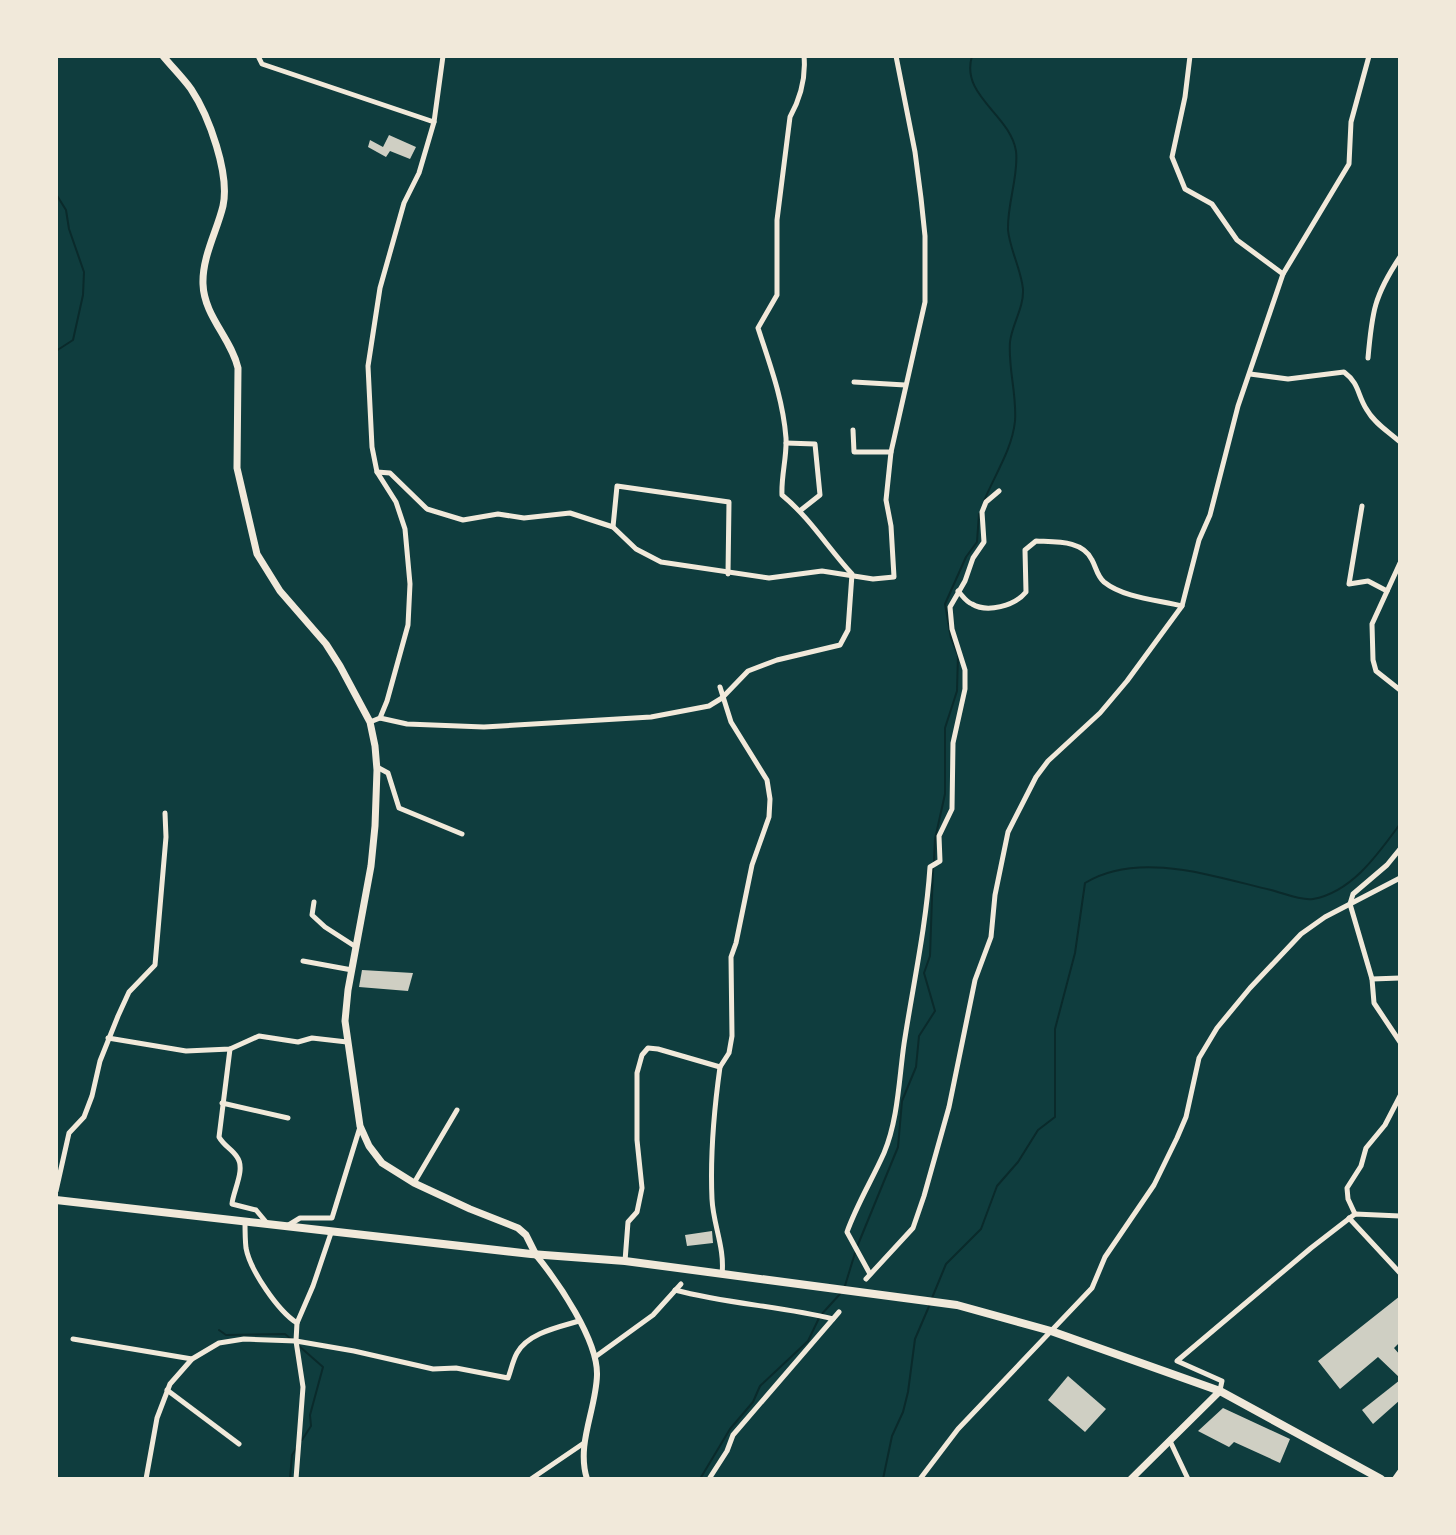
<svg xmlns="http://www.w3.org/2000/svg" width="1456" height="1535" font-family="'Fira Sans Condensed',sans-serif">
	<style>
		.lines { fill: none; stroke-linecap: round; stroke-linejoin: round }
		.stream { stroke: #0a2a2b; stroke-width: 2 }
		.building { fill: #cfcfc3 }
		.minor { stroke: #f1e9da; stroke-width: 5 }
		.tertiary { stroke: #f1e9da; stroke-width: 6 }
		.secondary { stroke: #f1e9da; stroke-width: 7 }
		.trunk { stroke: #f1e9da; stroke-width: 8 }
	</style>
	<rect width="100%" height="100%" fill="#0f3d3e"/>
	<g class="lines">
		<g class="stream">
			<path d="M972 56C960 96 1010 114 1016 151 1019 175 1007 204 1008 230 1010 250 1021 269 1023 289 1024 308 1012 324 1010 342 1008 368 1017 395 1015 421 1012 450 995 474 984 501"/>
			<path d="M56 194 66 210 69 229 84 272 83 295 73 340 56 351"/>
			<path d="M934 861 935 839 945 794V728L957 691 958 655 951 638 945 604 966 557 977 542 979 514"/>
			<path d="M857 1247 898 1147 902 1101 916 1067 919 1036 935 1011 924 973 930 956 933 868"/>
			<path d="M844 1289 855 1253"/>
			<path d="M932 1298 946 1264 981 1229 997 1186 1018 1162 1038 1130 1055 1117V1029L1075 953 1085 883C1139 850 1215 877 1271 890 1283 893 1301 901 1313 899 1352 892 1378 854 1400 824"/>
			<path d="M219 1330 226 1335 285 1334 291 1339"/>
			<path d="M299 1346 323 1367 310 1415 311 1426 302 1440"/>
			<path d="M290 1479 292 1455 296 1449"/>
			<path d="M700 1479 730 1429 753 1402 760 1386 808 1341 820 1316 840 1294"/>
			<path d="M883 1479 892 1436 903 1412 908 1392 915 1339 930 1304"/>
		</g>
	</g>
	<g class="building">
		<path d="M389 135 416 147 410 159 390 151 386 157 368 147 370 140 383 147Z"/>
		<path d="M362 970 413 973 408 991 359 987Z"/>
		<path d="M712 1231 713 1243 687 1246 685 1235Z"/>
		<path d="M1400 1296V1342L1394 1348 1400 1355V1378L1378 1357 1340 1389 1318 1361Z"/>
		<path d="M1068 1376 1106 1409 1085 1432 1048 1400Z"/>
		<path d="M1400 1380V1400L1373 1424 1362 1410Z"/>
		<path d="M1223 1408 1290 1439 1280 1463 1234 1442 1229 1447 1198 1431Z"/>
	</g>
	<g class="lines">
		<g class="minor">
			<path d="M258 56 262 64 434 122"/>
			<path d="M1190 56 1185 97 1172 157 1185 189 1212 204 1237 240 1283 274"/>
			<path d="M1368 358C1372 312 1374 296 1400 257"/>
			<path d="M1250 374 1288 379 1344 372C1360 384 1357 395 1367 410 1374 423 1389 432 1400 442"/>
			<path d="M854 382 905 385"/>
			<path d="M853 430 854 452H891"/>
			<path d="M786 443 815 444 820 495 801 510"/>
			<path d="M377 472 390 473 427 509 463 520 498 514 524 518 570 513 613 527 636 549 661 562 769 578 822 571 873 579 894 577 891 526 886 500 891 452 925 302V236L921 198 915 152 896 56"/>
			<path d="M1362 506 1349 584 1368 581 1387 591"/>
			<path d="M613 527 617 486 729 502 728 574"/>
			<path d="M1400 563 1372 624 1373 660 1376 671 1400 690"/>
			<path d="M958 591C962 595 966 602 972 604 987 613 1015 606 1026 592L1025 550 1036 541C1056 542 1083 540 1092 560 1096 567 1097 576 1104 582 1124 598 1158 600 1182 606"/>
			<path d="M380 718 387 701 408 625 410 584 405 529 396 502 377 472 372 447 368 366 380 288 404 203 419 173 434 122 443 56"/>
			<path d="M370 722 380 718 407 724 484 727 651 717 709 706 722 698 748 671 777 660 840 645 848 630 852 574C828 548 810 518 782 495 781 476 787 457 786 438 783 399 770 365 758 328L777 295V220L790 117C801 97 806 78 804 56"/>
			<path d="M377 767 388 773 399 808 462 834"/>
			<path d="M1400 849 1387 865 1353 894 1350 904 1372 979 1374 1003 1400 1042"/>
			<path d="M314 902 312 915 325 927 356 947"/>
			<path d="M303 961 352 970"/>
			<path d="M1372 979 1400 978"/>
			<path d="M108 1038 186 1051 230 1049 259 1036 298 1042 312 1038 347 1042"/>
			<path d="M230 1049 219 1137C224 1146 232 1149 237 1157 246 1169 233 1191 232 1204L256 1210 266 1222"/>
			<path d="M720 1067C714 1110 710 1155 712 1199 713 1224 725 1248 722 1274"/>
			<path d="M222 1103 288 1118"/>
			<path d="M414 1183 457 1110"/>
			<path d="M56 1191 69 1133 84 1117 92 1096 100 1061 118 1016 129 992 155 965 166 837 165 813"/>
			<path d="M1355 1214 1348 1199 1347 1188 1361 1166 1366 1148 1385 1125 1400 1096"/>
			<path d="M1349 1218 1400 1273"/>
			<path d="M245 1221C245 1230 245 1239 246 1248 250 1270 278 1311 297 1323"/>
			<path d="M287 1226 300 1218H332L360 1127"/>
			<path d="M625 1261 628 1222 637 1212 642 1188 637 1140V1073L642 1055 648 1048 658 1049 720 1067 729 1053 732 1036 731 957 736 943 752 865 769 817 770 799 767 780 731 722 720 687"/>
			<path d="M870 1274 847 1232C857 1204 872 1180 884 1153 898 1120 899 1079 904 1044 913 985 926 927 930 867L940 861 939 836 952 809 953 743 965 689V670L952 629 950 607 965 581 973 558 984 542 982 512 986 502 999 491"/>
			<path d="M866 1279 913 1228 924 1196 949 1107 975 980 991 937 995 895 1008 832 1036 777 1048 761 1100 713 1127 681 1182 606 1199 540 1210 515 1238 406 1283 274 1349 164 1351 122 1369 56"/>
			<path d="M675 1290C727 1304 781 1306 833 1319"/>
			<path d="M73 1339 192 1359"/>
			<path d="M595 1357 653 1315 681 1284"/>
			<path d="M167 1390 239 1444"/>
			<path d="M1220 1390 1222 1381 1177 1361 1311 1248 1355 1214 1400 1216"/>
			<path d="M1170 1441 1188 1479"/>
			<path d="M146 1479 157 1418 170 1384 192 1359 219 1343 244 1339 296 1341 354 1351 433 1369 456 1368 508 1378C511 1370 513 1360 517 1353 528 1333 559 1327 579 1321"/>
			<path d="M296 1479 303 1387 296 1341 297 1323 313 1286 331 1233"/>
			<path d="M531 1479 584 1443"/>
			<path d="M709 1479 727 1451 733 1435 839 1312"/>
			<path d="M920 1479 958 1429 1092 1288 1105 1257 1154 1185 1177 1138 1186 1117 1199 1058 1217 1028 1250 988 1301 934 1325 917 1400 878"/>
		</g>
		<g class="tertiary">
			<path d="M536 1255C558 1282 598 1340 597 1375 596 1410 576 1444 587 1479"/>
			<path d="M1395 1479 1400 1472"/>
		</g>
		<g class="secondary">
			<path d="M163 56C172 67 183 78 191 89 209 116 230 174 223 206 217 231 202 257 203 284 204 316 231 338 238 368L237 468 257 554 280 591 326 644 340 666 370 722 375 746 377 770 375 826 371 866 348 990 345 1021 360 1126 369 1146 382 1163 414 1183 470 1209 518 1228 526 1235 536 1255"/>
			<path d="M1131 1479 1220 1391"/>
		</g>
		<path class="trunk" d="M56 1200 531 1254 625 1261 957 1305 1051 1331 1220 1391 1381 1479"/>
	</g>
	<rect width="1456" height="1535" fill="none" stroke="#f1e9da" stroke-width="116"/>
</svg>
